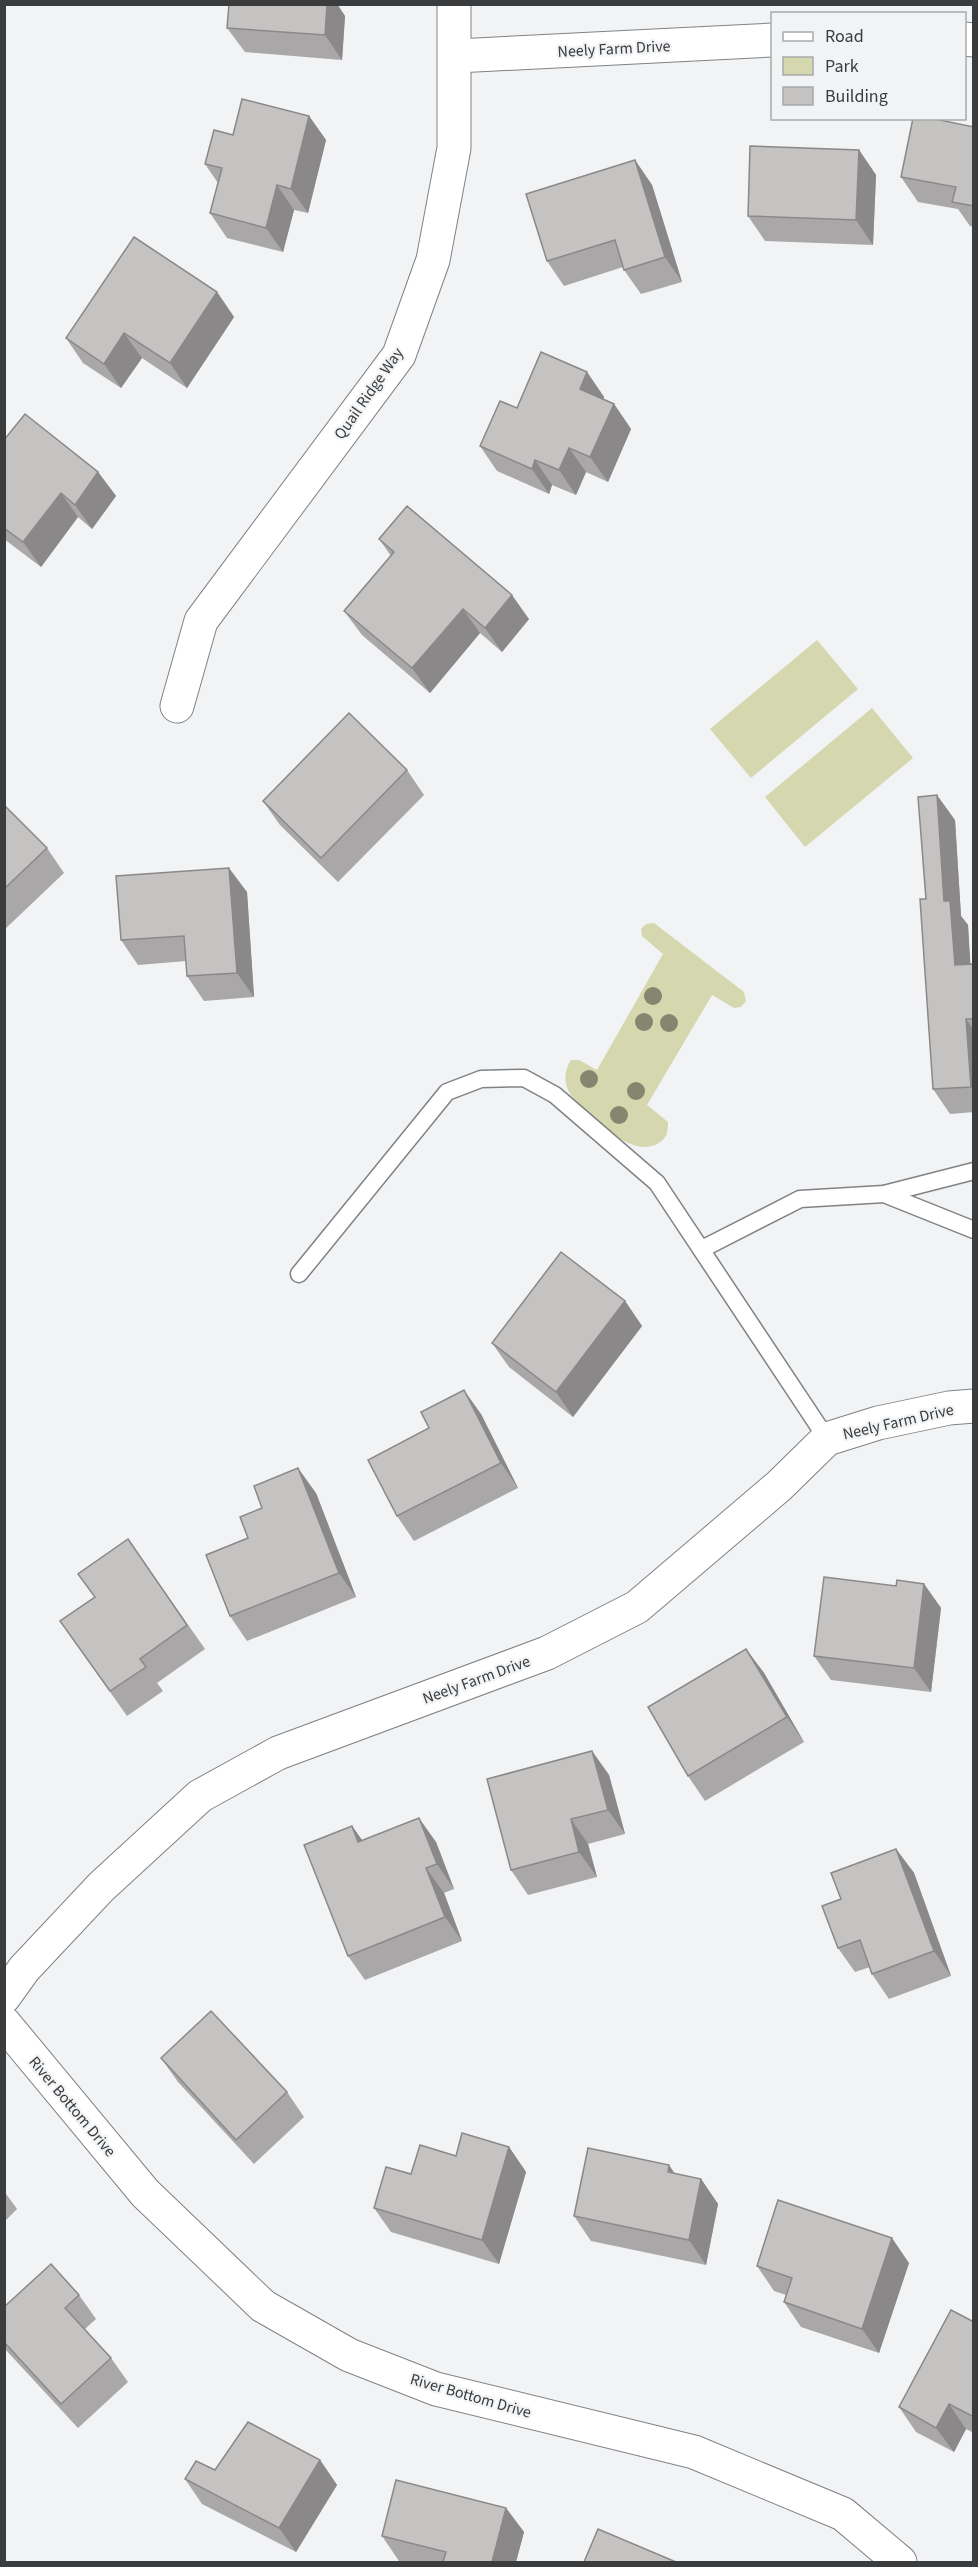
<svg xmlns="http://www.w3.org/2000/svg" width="978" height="2567" font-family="'Source Sans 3',sans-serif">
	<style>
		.green { fill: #d5d8ae }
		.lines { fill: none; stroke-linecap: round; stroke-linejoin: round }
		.lane-casing { stroke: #818284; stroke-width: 19 }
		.street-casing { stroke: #818284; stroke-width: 35 }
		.lane { stroke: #fff; stroke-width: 16 }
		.street { stroke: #fff; stroke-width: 33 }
		.tree { fill: #858670 }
		.wall { fill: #a9a7a7 }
		.shaded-wall { fill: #8a8888 }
		.building { fill: #c5c2c2; stroke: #8a8888; stroke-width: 1.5 }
		.labels { text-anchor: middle; stroke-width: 4.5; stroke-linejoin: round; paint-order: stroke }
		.street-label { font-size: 16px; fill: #3b3c3d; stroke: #f1f3f5 }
	</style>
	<rect width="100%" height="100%" fill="#f1f3f5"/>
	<g class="green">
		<path d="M817 640 858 689 751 778 710 729Z"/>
		<path d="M872 708 913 758 805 847 765 797Z"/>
		<path d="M654 923 744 992 746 1001 741 1007 734 1008 712 995 647 1105 668 1122C668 1134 666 1140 655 1145 627 1156 594 1117 575 1100 564 1088 562 1074 571 1060H579L597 1070 663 954 642 936 641 929 646 924Z"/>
	</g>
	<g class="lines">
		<defs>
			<g id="lane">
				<path d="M884 1194 974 1230"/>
				<path d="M702 1249 800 1199 884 1194 974 1171"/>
				<path d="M299 1274 447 1092 481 1079 524 1078 555 1095 657 1183 827 1439"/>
			</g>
			<g id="street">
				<path d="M964 39 974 40"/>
				<path d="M456 56 772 40"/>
				<path d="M177 706 201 621 399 355 433 260 454 148V4"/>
				<path d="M4 1997 24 1969 101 1887 200 1796 278 1753 547 1653 637 1607 779 1486 827 1439 878 1423 949 1408 974 1406"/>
				<path d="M4 2023 145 2193 263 2306 349 2355 436 2389 694 2452 843 2514 900 2562"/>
			</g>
		</defs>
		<use href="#lane" class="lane-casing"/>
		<use href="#street" class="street-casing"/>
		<use href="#lane" class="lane"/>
		<use href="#street" class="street"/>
	</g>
	<g class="tree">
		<circle cx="653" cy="996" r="9"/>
		<circle cx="644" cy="1022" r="9"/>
		<circle cx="669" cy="1023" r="9"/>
		<circle cx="589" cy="1079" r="9"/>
		<circle cx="636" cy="1091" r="9"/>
		<circle cx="619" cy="1115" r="9"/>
	</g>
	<g class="wall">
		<path d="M229 4H337L345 16 342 60 245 52 227 28Z"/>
		<path d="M309 116 326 140 308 213 294 210 283 252 227 238 210 213 218 183 205 164 233 135Z"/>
		<path d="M974 127V227L970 226 958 209 918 202 901 177Z"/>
		<path d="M859 150 876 175 873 245 765 241 748 216Z"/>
		<path d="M635 160 652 185 682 282 641 294 624 270 623 267 564 286 547 261Z"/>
		<path d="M217 292 234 317 187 388 142 358 121 388 83 363 66 338Z"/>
		<path d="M587 372 604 397 603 399 614 404 631 429 608 482 586 472 576 495 552 485 549 494 497 471 480 446 517 408Z"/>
		<path d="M4 440 98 472 116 496 92 529 78 517 41 567 4 539Z"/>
		<path d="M379 539 529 619 502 652 480 633 430 693 362 635 344 611 391 556Z"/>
		<path d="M407 770 424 795 338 882 280 825 263 801Z"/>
		<path d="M4 805 47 848 64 873 4 930Z"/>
		<path d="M955 820 961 916 968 925 970 964H974V1112L950 1114 933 1089 926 899Z"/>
		<path d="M247 892 254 997 204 1001 187 976 186 961 138 965 121 940Z"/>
		<path d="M625 1301 642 1326 573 1417 509 1367 492 1343Z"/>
		<path d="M481 1414 518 1488 414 1541 397 1516Z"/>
		<path d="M316 1493 356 1597 247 1641 230 1616 248 1538Z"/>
		<path d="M128 1539 205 1649 157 1683 163 1691 127 1716 60 1621 94 1597Z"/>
		<path d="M924 1584 941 1608 931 1692 831 1680 814 1656 896 1586Z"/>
		<path d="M746 1649 764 1673 804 1742 705 1801 688 1776Z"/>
		<path d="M592 1751 609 1775 625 1834 588 1844 597 1877 528 1895 511 1870Z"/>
		<path d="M352 1826 362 1840 436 1842 454 1889 444 1893 462 1941 365 1980 348 1956Z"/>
		<path d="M896 1849 914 1873 951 1976 889 1999 872 1974 870 1967 855 1972 838 1948 841 1899Z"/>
		<path d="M161 2058 287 2092 304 2117 254 2164 178 2082Z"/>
		<path d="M509 2147 526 2172 499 2264 391 2232 374 2208 411 2174 456 2156Z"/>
		<path d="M701 2179 718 2204 706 2265 591 2241 574 2216Z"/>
		<path d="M4 2191 17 2209 4 2222Z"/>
		<path d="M909 2263 879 2353 801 2327 784 2302 786 2295 774 2291 757 2266Z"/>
		<path d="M79 2295 96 2319 85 2329 111 2358 128 2382 78 2428 4 2348V2307Z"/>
		<path d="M974 2322V2433L966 2429 954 2452 916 2432 899 2407Z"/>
		<path d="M320 2460 337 2485 296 2552 202 2504 185 2479 215 2470Z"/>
		<path d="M506 2508 524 2532 516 2562H407L399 2561 382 2536Z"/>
	</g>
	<g class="shaded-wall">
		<path d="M327 4H337L345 16 342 60 325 35Z"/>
		<path d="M309 116 326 140 308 213 291 189Z"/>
		<path d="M859 150 876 175 873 245 856 220Z"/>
		<path d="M635 160 652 185 682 282 665 257Z"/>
		<path d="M277 185 294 210 283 252 266 228Z"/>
		<path d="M217 292 234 317 187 388 170 363Z"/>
		<path d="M124 333 142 358 121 388 104 364Z"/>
		<path d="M587 372 604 397 597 414 580 389Z"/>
		<path d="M614 404 631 429 608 482 590 457Z"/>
		<path d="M569 448 586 472 576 495 559 470Z"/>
		<path d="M535 460 552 485 549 494 532 469Z"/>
		<path d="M98 472 116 496 92 529 75 505Z"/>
		<path d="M61 493 78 517 41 567 23 542Z"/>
		<path d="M512 595 529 619 502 652 485 628Z"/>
		<path d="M463 609 480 633 430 693 412 668Z"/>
		<path d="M937 795 955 820 961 916 968 925 972 990 955 965 944 901Z"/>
		<path d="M229 868 247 892 254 997 237 973Z"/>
		<path d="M966 1019 974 1030V1091L971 1087Z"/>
		<path d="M625 1301 642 1326 573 1417 556 1392Z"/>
		<path d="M464 1390 481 1414 518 1488 501 1463Z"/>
		<path d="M298 1468 316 1493 356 1597 339 1573Z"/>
		<path d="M924 1584 941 1608 931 1692 914 1668Z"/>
		<path d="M746 1649 764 1673 804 1742 787 1717Z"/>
		<path d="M592 1751 609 1775 625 1834 608 1810Z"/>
		<path d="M419 1818 436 1842 454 1889 437 1864Z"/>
		<path d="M571 1819 588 1844 597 1877 579 1852Z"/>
		<path d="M352 1826 369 1850 358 1842Z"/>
		<path d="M896 1849 914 1873 951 1976 934 1951Z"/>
		<path d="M426 1868 444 1893 462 1941 445 1917Z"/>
		<path d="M509 2147 526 2172 499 2264 482 2240Z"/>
		<path d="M669 2165 686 2190 668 2172Z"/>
		<path d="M701 2179 718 2204 706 2265 689 2240Z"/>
		<path d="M892 2238 909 2263 879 2353 862 2329Z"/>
		<path d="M949 2404 966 2429 954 2452 936 2428Z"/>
		<path d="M320 2460 337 2485 296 2552 279 2528Z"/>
		<path d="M506 2508 524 2532 516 2562H492Z"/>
	</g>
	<g class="building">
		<path d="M229 4H327L325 35 227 28Z"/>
		<path d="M242 99 309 116 291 189 277 185 266 228 210 213 222 168 205 164 214 130 233 135Z"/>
		<path d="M913 118H930L974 127V206L952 202 956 187 901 177Z"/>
		<path d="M750 146 859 150 856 220 748 216Z"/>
		<path d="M635 160 665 257 624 270 615 240 547 261 526 194Z"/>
		<path d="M134 237 217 292 170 363 124 333 104 364 66 338Z"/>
		<path d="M541 352 587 372 580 389 614 404 590 457 569 448 559 470 535 460 532 469 480 446 500 401 517 408Z"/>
		<path d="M25 414 98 472 75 505 61 493 23 542 4 528V440Z"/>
		<path d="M407 506 512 595 485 628 463 609 412 668 344 611 394 552 379 539Z"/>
		<path d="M349 713 407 770 321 858 263 801Z"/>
		<path d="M937 795 944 901H950L955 965 974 964V1019H966L971 1087 933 1089 920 899H926L918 797Z"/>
		<path d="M4 805 47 848 4 889Z"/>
		<path d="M229 868 237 973 187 976 184 936 121 940 116 876Z"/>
		<path d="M561 1252 625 1301 556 1392 492 1343Z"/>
		<path d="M464 1390 501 1463 397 1516 368 1460 429 1428 421 1412Z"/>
		<path d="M298 1468 339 1573 230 1616 206 1555 248 1538 240 1517 262 1508 254 1486Z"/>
		<path d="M128 1539 187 1625 140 1659 146 1667 110 1691 60 1621 95 1597 78 1574Z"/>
		<path d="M824 1577 896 1586 897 1580 924 1584 914 1668 814 1656Z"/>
		<path d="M746 1649 787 1717 688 1776 648 1707Z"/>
		<path d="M592 1751 608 1810 571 1819 579 1852 511 1870 487 1779Z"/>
		<path d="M419 1818 437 1864 426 1868 445 1917 348 1956 304 1845 352 1826 358 1842Z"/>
		<path d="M896 1849 934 1951 872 1974 860 1940 838 1948 822 1906 841 1899 831 1873Z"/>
		<path d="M211 2011 287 2092 236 2140 161 2058Z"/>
		<path d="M462 2133 509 2147 482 2240 374 2208 386 2167 411 2174 420 2145 456 2156Z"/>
		<path d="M588 2148 669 2165 668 2172 701 2179 689 2240 574 2216Z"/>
		<path d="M778 2200 892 2238 862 2329 784 2302 792 2278 757 2266Z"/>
		<path d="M51 2264 79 2295 65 2308 111 2358 61 2404 4 2342V2307Z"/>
		<path d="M951 2310 974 2322V2417L949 2404 936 2428 899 2407Z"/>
		<path d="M248 2422 320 2460 279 2528 185 2479 196 2461 215 2470Z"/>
		<path d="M396 2480 506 2508 492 2562H443L446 2552 382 2536Z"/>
		<path d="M598 2529 676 2562H584Z"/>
	</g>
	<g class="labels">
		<g class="street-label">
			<text transform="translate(614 48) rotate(-3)" y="6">Neely Farm Drive</text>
			<text transform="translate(368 393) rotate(-55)" y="6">Quail Ridge Way</text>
			<text transform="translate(898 1421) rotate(-13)" y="6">Neely Farm Drive</text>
			<text transform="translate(476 1679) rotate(-20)" y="6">Neely Farm Drive</text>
			<text transform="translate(73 2106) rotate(50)" y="6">River Bottom Drive</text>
			<text transform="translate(471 2395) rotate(16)" y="6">River Bottom Drive</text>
		</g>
	</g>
	<rect width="978" height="2567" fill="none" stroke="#3b3c3d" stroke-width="12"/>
	<rect x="771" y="12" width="195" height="108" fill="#f1f3f5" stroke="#a8aaab" stroke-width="1.5"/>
	<rect x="783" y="32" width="30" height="9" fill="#ffffff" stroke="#a8aaab" stroke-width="1.5"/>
	<text x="825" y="42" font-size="18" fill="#3b3c3d">Road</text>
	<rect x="783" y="57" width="30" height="18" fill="#d5d8ae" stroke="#a8aaab" stroke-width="1.5"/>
	<text x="825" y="72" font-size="18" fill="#3b3c3d">Park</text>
	<rect x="783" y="87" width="30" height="18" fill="#c5c2c2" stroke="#a8aaab" stroke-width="1.5"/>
	<text x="825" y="102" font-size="18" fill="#3b3c3d">Building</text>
</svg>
